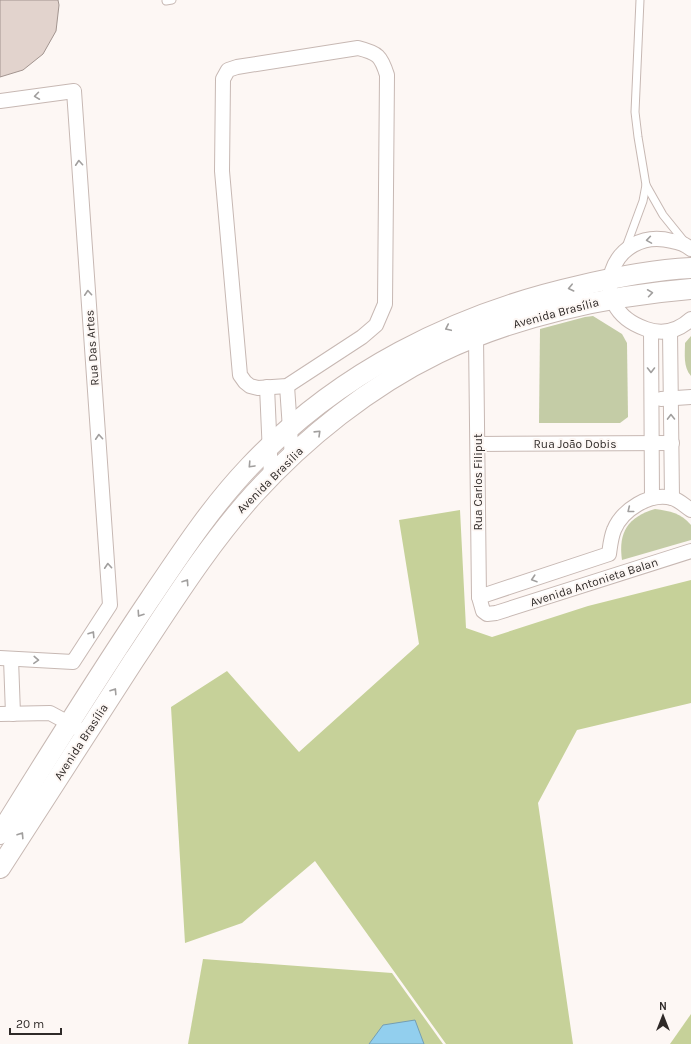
<svg xmlns="http://www.w3.org/2000/svg" width="691" height="1044" font-family="Karla,sans-serif">
	<style>
		.green { fill: #c4cca6 }
		.forest { fill: #c6d199 }
		.water { fill: #92cfee; stroke: #749eb3 }
		.building { fill: #e2d3cd; stroke: #a2948f }
		.lines { fill: none; stroke-linecap: round; stroke-linejoin: round }
		.lane-casing { stroke: #c7b8b3; stroke-width: 9 }
		.street-casing { stroke: #c7b8b3; stroke-width: 16 }
		.secondary-casing { stroke: #c7b8b3; stroke-width: 22 }
		.lane { stroke: #fff; stroke-width: 7 }
		.street { stroke: #fff; stroke-width: 14 }
		.secondary { stroke: #fff; stroke-width: 20 }
		.oneway { stroke: #a19f9e }
		.labels { text-anchor: middle; stroke-width: 4; stroke-linejoin: round; paint-order: stroke }
		.street-label { font-size: 12px; fill: #2f2a28; stroke: #fdf7f4 }
	</style>
	<rect width="100%" height="100%" fill="#fdf7f4"/>
	<g class="green">
		<path d="M593 316 622 334 627 343 628 417 620 423H539L540 329 585 317Z"/>
		<path d="M691 336V376C683 367 685 354 685 343Z"/>
		<path d="M655 509C670 511 681 513 691 525V540L622 560C618 532 628 517 655 509Z"/>
	</g>
	<g class="forest">
		<path d="M460 510 466 628 492 637 588 606 691 580V703L577 730 538 803 573 1044H446L315 861 242 923 185 943 171 707 227 671 299 752 419 644 399 520Z"/>
		<path d="M203 959 392 973 443 1044H188Z"/>
		<path d="M691 1014V1044H670Z"/>
	</g>
	<path class="water" d="M415 1020 424 1044H369L383 1025Z"/>
	<path class="building" d="M0 0H58L59 5 56 31 43 54 23 70 0 77Z"/>
	<g class="lines">
		<defs>
			<g id="lane">
				<path d="M640 0 635 112 638 137 646 185 663 215 684 241"/>
				<path d="M166 1 172 0"/>
				<path d="M626 247 643 201 646 185"/>
			</g>
			<g id="street">
				<path d="M358 48C378 53 381 56 387 75L385 304 376 325 362 337 287 386 258 388 250 386 245 382 240 375 222 171 223 79 228 70 237 67Z"/>
				<path d="M0 101 74 91 110 605 73 662 0 658"/>
				<path d="M691 249C685 244 679 242 672 241 612 225 581 307 646 329 663 335 678 331 691 319"/>
				<path d="M651 331 652 498"/>
				<path d="M670 331 672 498"/>
				<path d="M476 337 479 597 483 611 487 614 496 613 691 551"/>
				<path d="M287 386 292 458"/>
				<path d="M267 387 271 477"/>
				<path d="M661 399 691 397"/>
				<path d="M478 444 672 443"/>
				<path d="M479 597 609 554C610 547 611 537 614 530 622 510 650 492 672 498 679 500 685 506 691 510"/>
				<path d="M11 659 13 714"/>
				<path d="M0 714 50 713 76 727"/>
			</g>
			<g id="secondary">
				<path d="M0 834C49 755 98 676 150 599 181 553 211 507 249 467 337 373 455 314 579 286 616 277 653 270 691 268"/>
				<path d="M0 868C45 799 89 729 134 660 172 603 208 545 254 494 305 438 370 386 438 353 515 316 606 296 691 289"/>
			</g>
		</defs>
		<use href="#lane" class="lane-casing"/>
		<use href="#street" class="street-casing"/>
		<use href="#secondary" class="secondary-casing"/>
		<use href="#lane" class="lane"/>
		<use href="#street" class="street"/>
		<use href="#secondary" class="secondary"/>
	</g>
	<defs><path id="oneway-chevron" d="M-2-3.5L2.5 0L-2 3.5" fill="none" stroke-width="1.6" stroke-linecap="round" stroke-linejoin="round"/></defs>
	<g class="oneway">
		<use href="#oneway-chevron" transform="translate(37 96) rotate(172)"/>
		<use href="#oneway-chevron" transform="translate(79 163) rotate(-94)"/>
		<use href="#oneway-chevron" transform="translate(649 240) rotate(171)"/>
		<use href="#oneway-chevron" transform="translate(571 288) rotate(167)"/>
		<use href="#oneway-chevron" transform="translate(88 293) rotate(-94)"/>
		<use href="#oneway-chevron" transform="translate(650 293) rotate(-8)"/>
		<use href="#oneway-chevron" transform="translate(448 328) rotate(155)"/>
		<use href="#oneway-chevron" transform="translate(651 370) rotate(90)"/>
		<use href="#oneway-chevron" transform="translate(671 417) rotate(-91)"/>
		<use href="#oneway-chevron" transform="translate(318 433) rotate(-44)"/>
		<use href="#oneway-chevron" transform="translate(99 437) rotate(-94)"/>
		<use href="#oneway-chevron" transform="translate(251 465) rotate(133)"/>
		<use href="#oneway-chevron" transform="translate(630 510) rotate(141)"/>
		<use href="#oneway-chevron" transform="translate(108 566) rotate(-94)"/>
		<use href="#oneway-chevron" transform="translate(534 579) rotate(162)"/>
		<use href="#oneway-chevron" transform="translate(186 582) rotate(-56)"/>
		<use href="#oneway-chevron" transform="translate(140 614) rotate(124)"/>
		<use href="#oneway-chevron" transform="translate(92 634) rotate(-57)"/>
		<use href="#oneway-chevron" transform="translate(36 660) rotate(3)"/>
		<use href="#oneway-chevron" transform="translate(114 691) rotate(-57)"/>
		<use href="#oneway-chevron" transform="translate(21 835) rotate(-57)"/>
	</g>
	<g class="labels">
		<g class="street-label">
			<text transform="translate(556 313) rotate(-15)" y="4">Avenida Brasília</text>
			<text transform="translate(92 348) rotate(-94)" y="4">Rua Das Artes</text>
			<text x="575" y="448">Rua João Dobis</text>
			<text transform="translate(270 480) rotate(-45)" y="4">Avenida Brasília</text>
			<text transform="translate(478 482) rotate(-90)" y="4">Rua Carlos Filiput</text>
			<text transform="translate(594 582) rotate(-18)" y="4">Avenida Antonieta Balan</text>
			<text transform="translate(81 742) rotate(-57)" y="4">Avenida Brasília</text>
		</g>
	</g>
	<g transform="translate(663 1016)" stroke="#fdf7f4" stroke-width="3" paint-order="stroke">
	<path d="M0-3L7 15L0 10L-7 15Z" fill="#2f2a28"/>
	<text y="-6" font-size="11" font-weight="bold" text-anchor="middle" fill="#2f2a28">N</text>
	</g>
	<path d="M10 1028v6h51v-6" fill="none" stroke="#2f2a28" stroke-width="2"/>
	<text x="16" y="1028" font-size="12" fill="#2f2a28" stroke="#fdf7f4" stroke-width="3" paint-order="stroke">20 m</text>
</svg>
